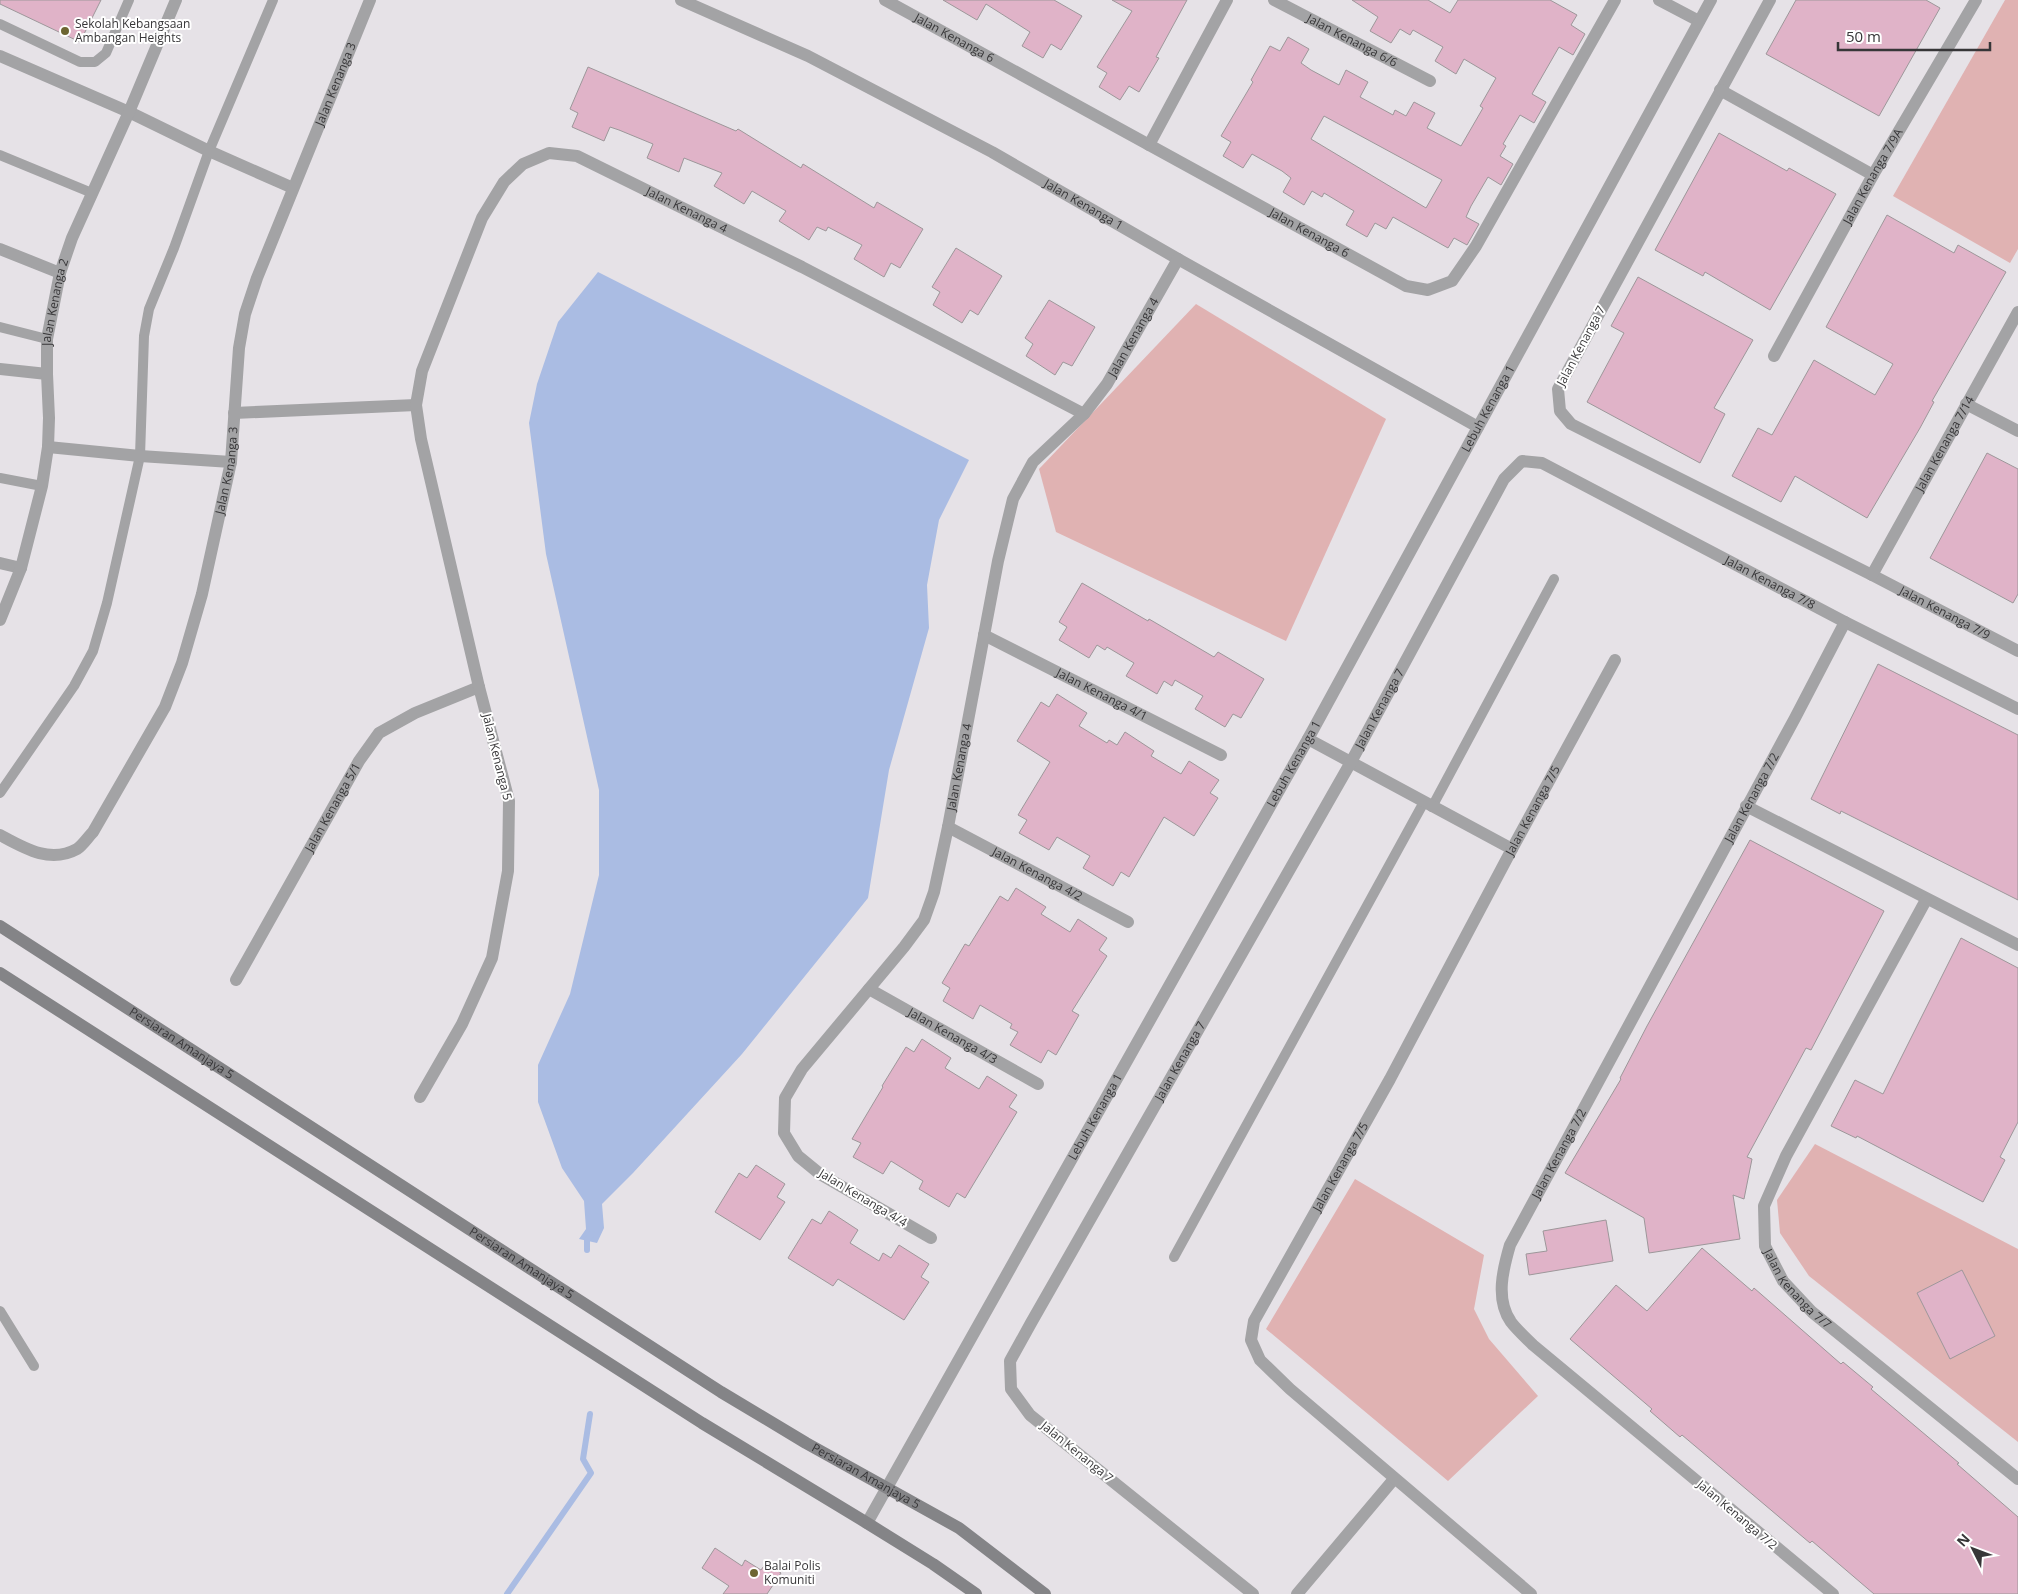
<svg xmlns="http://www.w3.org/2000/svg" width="2018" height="1594" font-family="'Open Sans',sans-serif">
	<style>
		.green { fill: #e0b2b2 }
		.water { fill: #aabce3 }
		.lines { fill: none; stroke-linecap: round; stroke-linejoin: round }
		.stream { stroke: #aabce3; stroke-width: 6 }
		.building { fill: #e0b3c8; stroke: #9d979a; fill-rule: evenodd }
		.lane { stroke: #a3a3a5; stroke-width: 10 }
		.street { stroke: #a3a3a5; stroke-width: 12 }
		.secondary { stroke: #848487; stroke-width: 12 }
		.poi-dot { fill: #6d6532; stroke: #fff; stroke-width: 2 }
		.labels { text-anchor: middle; stroke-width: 4; stroke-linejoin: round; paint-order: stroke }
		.poi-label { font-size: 12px; fill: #373638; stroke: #fff; text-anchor: start }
		.street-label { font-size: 12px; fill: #373638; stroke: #fff }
	</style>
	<rect width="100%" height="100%" fill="#e6e2e7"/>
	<g class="green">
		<path d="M2005 0H2018V249L2010 263 1893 196Z"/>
		<path d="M1196 304 1386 419 1286 641 1056 532 1039 469Z"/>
		<path d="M1815 1144 2018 1249V1442L1809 1276 1780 1233 1777 1200Z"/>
		<path d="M1355 1179 1484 1255 1474 1309 1489 1339 1538 1396 1448 1481 1266 1329Z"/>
	</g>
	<path class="water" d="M598 272 969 460 939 520 927 585 929 628 889 770 868 898 742 1054 633 1173 602 1204 604 1228 597 1243 579 1239 586 1229 584 1201 562 1168 538 1102V1065L570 994 599 875V790L546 554 529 423 537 384 558 322Z"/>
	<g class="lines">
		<g class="stream">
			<path d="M587 1250V1240L592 1234"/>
			<path d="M507 1594 591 1473 583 1459 590 1414"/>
		</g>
	</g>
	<g class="building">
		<path d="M0 0H101L80 42 0 4Z"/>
		<path d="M943 0H1054L1082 16 1061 50 1051 44 1043 58 1022 46 1030 32 986 4 977 20Z"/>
		<path d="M1112 0H1187L1156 57 1159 58 1139 92 1129 86 1120 100 1099 87 1107 73 1097 67 1132 11Z"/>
		<path d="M1352 0H1428L1450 13 1458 0H1550L1577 15 1571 25 1585 34 1573 55 1559 47 1532 94 1546 102 1534 123 1520 115 1503 144 1506 146 1500 156 1513 164 1501 185 1488 177 1471 206 1466 217 1479 224 1467 245 1454 238 1448 248 1393 217 1386 229 1375 223 1367 237 1346 225 1354 211 1324 193 1322 197 1312 191 1304 205 1283 192 1291 178 1282 171 1252 154 1243 168 1223 156 1231 142 1221 136 1253 82 1251 80 1270 46 1280 51 1288 37 1309 49 1301 63 1311 70 1339 85 1346 70 1368 82 1360 97 1393 115 1395 110 1406 116 1414 102 1435 113 1427 128 1461 146 1483 108 1480 106 1496 78 1464 59 1456 74 1435 61 1443 47 1413 30 1410 35 1400 29 1391 43 1370 31 1378 17ZM1324 116 1442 180 1426 208 1311 139Z"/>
		<path d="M1796 0H1926L1940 8 1879 116 1766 54Z"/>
		<path d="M588 67 736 131 738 129 801 168 803 164 874 208 877 202 923 229 900 268 891 263 884 277 854 259 862 245 828 227 826 231 817 227 809 240 779 221 786 211 752 191 744 204 714 186 722 173 684 158 679 172 647 158 653 144 619 130 610 127 604 141 572 127 578 113 570 109Z"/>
		<path d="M1719 133 1787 171 1789 168 1836 194 1770 310 1705 272 1703 276 1655 250Z"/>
		<path d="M1887 215 1954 253 1958 245 2006 272 1932 401 1934 402 1920 428 1867 518 1795 476 1781 502 1732 476 1758 428 1772 435 1814 360 1875 395 1893 364 1826 327Z"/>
		<path d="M956 248 1002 276 978 315 970 310 962 323 933 305 940 292 932 287Z"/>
		<path d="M1638 277 1753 340 1714 408 1725 414 1700 463 1587 402 1624 333 1611 326Z"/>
		<path d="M1049 300 1095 327 1072 366 1063 362 1055 375 1026 356 1033 344 1025 338Z"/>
		<path d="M1987 453 2018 469V594L2013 603 1930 558Z"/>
		<path d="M1082 583 1148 621 1149 619 1214 657 1218 652 1264 679 1241 718 1233 714 1225 727 1195 709 1203 696 1175 680 1172 686 1164 681 1157 694 1126 676 1134 663 1107 647 1105 650 1097 645 1089 658 1059 640 1067 627 1059 622Z"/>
		<path d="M1878 664 2018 735V900L1841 811 1840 814 1811 799Z"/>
		<path d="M1057 694 1087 713 1079 726 1107 743 1109 740 1117 745 1125 732 1154 751 1151 756 1181 774 1189 761 1219 780 1210 793 1218 798 1194 836 1164 817 1129 877 1121 872 1113 886 1083 868 1090 856 1057 837 1049 850 1019 833 1027 820 1018 815 1050 762 1017 741 1041 702 1049 707Z"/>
		<path d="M1750 840 1884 911 1811 1050 1806 1048 1747 1157 1752 1159 1744 1199 1733 1195 1740 1239 1649 1253 1644 1218 1565 1173 1621 1079 1620 1078 1647 1026Z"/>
		<path d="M1016 888 1046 907 1041 914 1070 932 1078 919 1107 938 1099 950 1107 956 1072 1011 1079 1015 1056 1055 1048 1050 1041 1063 1010 1045 1018 1032 1010 1028 1012 1024 980 1005 973 1019 943 1001 950 988 942 983 965 944 969 946 1000 896 1008 901Z"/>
		<path d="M1961 938 2018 968V1122L2000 1157 2005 1160 1983 1202 1857 1136 1856 1138 1831 1126 1855 1080 1883 1094Z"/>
		<path d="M922 1039 951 1058 945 1068 979 1089 987 1076 1017 1095 1009 1107 1017 1112 965 1198 957 1193 949 1207 919 1189 923 1181 891 1161 883 1174 853 1157 861 1143 852 1139 883 1087 882 1086 906 1047 914 1052Z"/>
		<path d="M756 1165 785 1184 777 1197 785 1202 760 1240 715 1212 739 1173 747 1178Z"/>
		<path d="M829 1211 858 1230 850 1243 879 1261 883 1253 891 1258 899 1245 929 1264 921 1277 929 1282 904 1320 838 1279 833 1286 788 1258 812 1219 821 1224Z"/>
		<path d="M1606 1220 1613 1261 1529 1275 1526 1254 1547 1251 1543 1231Z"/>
		<path d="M1702 1248 1752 1291 1754 1288 1841 1364 1843 1362 1873 1387 1871 1389 1959 1463 1957 1464 2018 1517V1594H1874L1812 1541 1810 1543 1682 1435 1680 1437 1650 1411 1652 1409 1570 1339 1616 1285 1647 1311Z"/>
		<path d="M1962 1270 1995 1336 1950 1359 1917 1293Z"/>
		<path d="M715 1548 742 1566 745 1560 761 1570 766 1563 781 1573 767 1594H723L729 1586 702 1568Z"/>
	</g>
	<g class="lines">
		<g class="lane">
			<path d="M0 24 80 62H95L106 53 129 0"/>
			<path d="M0 155 92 193"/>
			<path d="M0 327 47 339"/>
			<path d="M0 478 42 486"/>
			<path d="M0 793 74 686 93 651 107 603 140 456 144 336 149 309 174 248 209 151 273 0"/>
			<path d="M1432 807 1554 579"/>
			<path d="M1174 1257 1424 802"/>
			<path d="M0 1311 34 1366"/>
		</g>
		<g class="street">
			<path id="s1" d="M681 0 808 56 992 152 1178 259 1478 427"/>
			<path id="s2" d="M885 0 1406 286 1428 290 1452 281 1476 246 1615 0"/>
			<path id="s3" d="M1274 0 1430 81"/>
			<path d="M1659 0 1699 21"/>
			<path id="s4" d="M1770 0 1558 389 1560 411 1571 424 1872 575 2018 651"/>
			<path d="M0 56 129 112 209 151 293 188"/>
			<path d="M1720 90 1873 175"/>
			<path d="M1149 145 1227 0"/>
			<path d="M0 249 60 273"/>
			<path id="s5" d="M1774 356 1873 175 1976 0"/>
			<path d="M0 369 47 374"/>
			<path d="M1966 404 2018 431"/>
			<path d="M234 413 416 405"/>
			<path d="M48 447 140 456 231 462"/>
			<path d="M0 563 21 568"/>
			<path id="s6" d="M1872 575 2018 312"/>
			<path id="s7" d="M0 620 21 568 42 486 48 447 49 418 47 374V339L60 273 72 238 129 112 176 0"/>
			<path id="s8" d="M984 635 1221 755"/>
			<path d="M1308 739 1512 849"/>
			<path d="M1746 806 2018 945"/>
			<path id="s9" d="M948 827 1128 922"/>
			<path id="s10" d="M0 835C24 848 50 864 77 849 83 845 88 837 93 832L165 707 182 663 202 594 231 462 239 348 245 314 257 278 370 0"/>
			<path id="s11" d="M1926 900 1786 1156 1764 1206 1765 1246 1783 1281 1812 1312 2018 1479"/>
			<path id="s12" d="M236 980 359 761 379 733 415 713 479 687"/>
			<path id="s13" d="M869 989 1038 1084"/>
			<path id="s14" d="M420 1097 462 1024 492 958 508 871 509 801 479 687 421 439 416 405 422 371 482 218 504 182 523 164 549 153 577 156 802 267 1084 414"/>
			<path id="s15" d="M931 1238 820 1174 798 1156 784 1133 785 1098 802 1069 904 947 924 920 934 892 948 827 998 561 1013 499 1033 462 1084 414 1107 384 1178 259"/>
			<path id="s16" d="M867 1523 1308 739 1711 0"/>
			<path id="s17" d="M1253 1594 1030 1415 1011 1389 1010 1361 1031 1323 1351 762 1504 479 1522 461 1542 463 1845 622 2018 709"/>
			<path d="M1297 1594 1394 1479"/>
			<path id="s18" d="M1531 1594 1290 1389 1260 1360 1251 1340 1254 1321 1390 1079 1512 849 1615 660"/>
			<path id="s19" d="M1833 1594 1533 1345C1526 1338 1517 1330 1511 1322 1495 1299 1503 1269 1510 1245L1795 718 1845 622"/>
		</g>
		<g class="secondary">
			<path id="s20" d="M0 926 721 1392 806 1443 959 1528 1045 1594"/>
			<path d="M0 973 702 1423 867 1523 933 1564 976 1594"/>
		</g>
	</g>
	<g class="poi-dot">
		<circle cx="65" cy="31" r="5"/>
		<circle cx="754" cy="1573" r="5"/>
	</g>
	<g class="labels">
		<g class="poi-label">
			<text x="75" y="28">Sekolah Kebangsaan<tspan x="75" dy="14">Ambangan Heights</tspan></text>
			<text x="764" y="1570">Balai Polis<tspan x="764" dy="14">Komuniti</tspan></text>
		</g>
		<g class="street-label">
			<text dy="4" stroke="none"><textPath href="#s2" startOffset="79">Jalan Kenanga 6</textPath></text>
			<text dy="4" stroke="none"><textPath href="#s3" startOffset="88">Jalan Kenanga 6/6</textPath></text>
			<text dy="4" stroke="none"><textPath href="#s10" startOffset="900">Jalan Kenanga 3</textPath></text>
			<text dy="4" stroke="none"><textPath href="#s5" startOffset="205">Jalan Kenanga 7/9A</textPath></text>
			<text dy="4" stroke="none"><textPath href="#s1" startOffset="452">Jalan Kenanga 1</textPath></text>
			<text dy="4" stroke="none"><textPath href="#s14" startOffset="1168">Jalan Kenanga 4</textPath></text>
			<text dy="4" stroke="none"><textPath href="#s2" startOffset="484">Jalan Kenanga 6</textPath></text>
			<text dy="4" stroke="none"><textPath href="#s7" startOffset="326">Jalan Kenanga 2</textPath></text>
			<text dy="4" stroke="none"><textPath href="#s15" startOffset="1079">Jalan Kenanga 4</textPath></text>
			<text transform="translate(1581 346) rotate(-62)" y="4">Jalan Kenanga 7</text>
			<text dy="4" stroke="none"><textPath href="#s16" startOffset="1276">Lebuh Kenanga 1</textPath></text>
			<text dy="4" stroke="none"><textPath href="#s6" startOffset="150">Jalan Kenanga 7/14</textPath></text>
			<text dy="4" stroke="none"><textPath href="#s10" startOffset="495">Jalan Kenanga 3</textPath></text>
			<text dy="4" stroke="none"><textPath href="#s17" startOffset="1660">Jalan Kenanga 7/8</textPath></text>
			<text dy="4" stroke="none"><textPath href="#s4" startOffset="901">Jalan Kenanga 7/9</textPath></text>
			<text dy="4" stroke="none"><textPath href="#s8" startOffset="132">Jalan Kenanga 4/1</textPath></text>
			<text dy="4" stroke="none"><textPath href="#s17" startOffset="1096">Jalan Kenanga 7</textPath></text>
			<text transform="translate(497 757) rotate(76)" y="4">Jalan Kenanga 5</text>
			<text dy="4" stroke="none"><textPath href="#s16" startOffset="871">Lebuh Kenanga 1</textPath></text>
			<text dy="4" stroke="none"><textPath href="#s15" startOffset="602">Jalan Kenanga 4</textPath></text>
			<text dy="4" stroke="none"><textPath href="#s19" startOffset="1010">Jalan Kenanga 7/2</textPath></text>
			<text dy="4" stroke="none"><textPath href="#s12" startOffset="198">Jalan Kenanga 5/1</textPath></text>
			<text dy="4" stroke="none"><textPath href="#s18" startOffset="981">Jalan Kenanga 7/5</textPath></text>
			<text dy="4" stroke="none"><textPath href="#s9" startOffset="101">Jalan Kenanga 4/2</textPath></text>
			<text dy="4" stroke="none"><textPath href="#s13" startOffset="96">Jalan Kenanga 4/3</textPath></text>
			<text dy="4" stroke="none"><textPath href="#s20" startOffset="216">Persiaran Amanjaya 5</textPath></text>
			<text dy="4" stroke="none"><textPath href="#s17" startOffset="691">Jalan Kenanga 7</textPath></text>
			<text dy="4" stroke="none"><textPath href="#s16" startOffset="466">Lebuh Kenanga 1</textPath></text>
			<text dy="4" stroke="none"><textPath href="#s19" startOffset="605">Jalan Kenanga 7/2</textPath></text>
			<text dy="4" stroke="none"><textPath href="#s18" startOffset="576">Jalan Kenanga 7/5</textPath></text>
			<text transform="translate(863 1198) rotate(31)" y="4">Jalan Kenanga 4/4</text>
			<text dy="4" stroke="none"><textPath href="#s20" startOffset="621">Persiaran Amanjaya 5</textPath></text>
			<text dy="4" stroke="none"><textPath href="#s11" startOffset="441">Jalan Kenanga 7/7</textPath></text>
			<text transform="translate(1077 1452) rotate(39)" y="4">Jalan Kenanga 7</text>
			<text dy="4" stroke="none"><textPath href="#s20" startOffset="1026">Persiaran Amanjaya 5</textPath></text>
			<text transform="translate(1737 1515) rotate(40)" y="4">Jalan Kenanga 7/2</text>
		</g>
	</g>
	<g transform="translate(1973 1549) rotate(312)" stroke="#ffffff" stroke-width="4" paint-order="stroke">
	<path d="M0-4L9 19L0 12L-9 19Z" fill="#373638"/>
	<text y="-8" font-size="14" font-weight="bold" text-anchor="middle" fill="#373638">N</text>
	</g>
	<path d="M1838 42v8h152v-8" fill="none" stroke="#373638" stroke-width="2.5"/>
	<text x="1846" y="42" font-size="15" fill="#373638" stroke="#ffffff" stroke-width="4" paint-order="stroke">50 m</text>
</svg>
